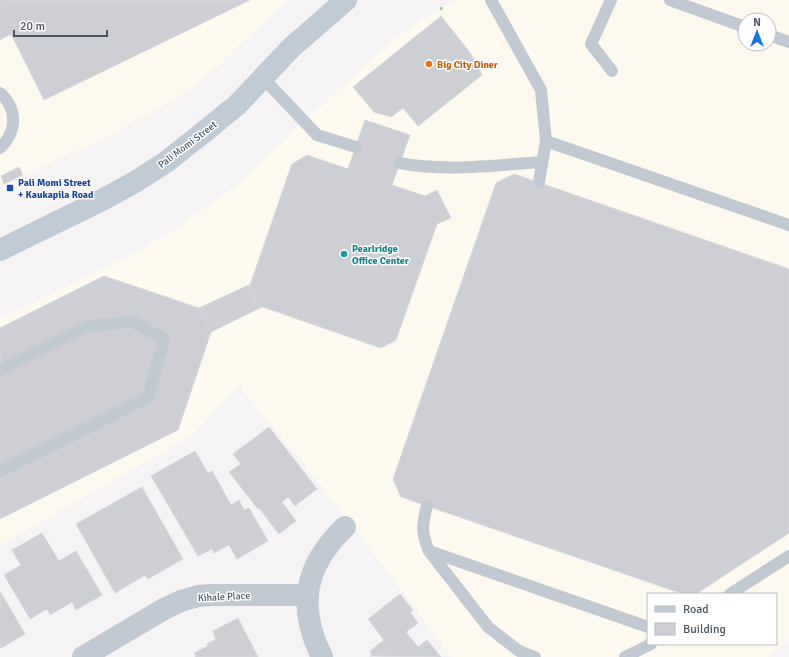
<svg xmlns="http://www.w3.org/2000/svg" width="789" height="657" font-family="Signika,sans-serif">
	<style>
		.commercial { fill: #fdf9ef; fill-rule: evenodd }
		.building { fill: #cdcfd5; stroke: #d7d9de }
		.lines { fill: none; stroke-linecap: round; stroke-linejoin: round }
		.path { stroke: #7ad0a6; stroke-width: 2.5; stroke-dasharray: 3 2; stroke-linecap: butt }
		.lane { stroke: #c1cad2; stroke-width: 12 }
		.street { stroke: #c1cad2; stroke-width: 22 }
		.secondary { stroke: #c1cbd6; stroke-width: 22 }
		.food-dot { fill: #e8710a; stroke: #fff; stroke-width: 1.5 }
		.transit-dot { fill: #1a4fb4; stroke: #fff; stroke-width: 1.5 }
		.culture-dot { fill: #0f9aa8; stroke: #fff; stroke-width: 1.5 }
		.labels { text-anchor: middle; stroke-width: 3; stroke-linejoin: round; paint-order: stroke }
		.food-label { font-size: 10px; font-weight: bold; fill: #c56008; stroke: #fff; text-anchor: start }
		.street-label { font-size: 10px; fill: #4a5661; stroke: #fff }
		.transit-label { font-size: 10px; font-weight: bold; fill: #164399; stroke: #fff; text-anchor: start }
		.culture-label { font-size: 10px; font-weight: bold; fill: #0d838f; stroke: #fff; text-anchor: start }
	</style>
	<rect width="100%" height="100%" fill="#f5f3f3"/>
	<g class="commercial">
		<path d="M0 0H287L221 63 190 89 156 110 95 142 0 187Z"/>
		<path d="M455 0H789V640L768 657H452L341 511 240 386 192 435 0 545V319L139 251 178 227 239 184 312 114 395 39 431 13ZM745 20H769V44H745ZM648 594H776V644H648Z"/>
	</g>
	<g class="building">
		<path d="M0 0H250L44 100 11 34 0 40Z"/>
		<path d="M441 16 471 54 482 75 418 126 403 108 391 117 374 112 353 87Z"/>
		<path d="M365 120 410 135 392 185 425 196 437 190 451 218 437 224 396 340 381 348 257 305 249 288 292 164 307 155 348 169Z"/>
		<path d="M19 167 23 175 4 184 1 176Z"/>
		<path d="M514 174 789 269V533L696 594H683L401 497 393 479 496 183Z"/>
		<path d="M104 276 199 308 211 332 178 430 0 519V328Z"/>
		<path d="M251 284 249 288 257 305 262 307 211 332 199 308Z"/>
		<path d="M269 427 317 489 295 506 288 497 282 502 296 521 279 534 259 508 258 509 229 472 241 464 233 454Z"/>
		<path d="M195 451 208 473 212 471 231 505 239 500 244 510 249 508 268 541 237 559 229 545 214 553 212 549 198 556 151 476Z"/>
		<path d="M142 487 183 559 148 579 145 575 115 593 76 524Z"/>
		<path d="M42 533 59 561 76 551 102 595 76 610 72 602 50 615 47 609 30 619 4 575 21 565 12 550Z"/>
		<path d="M0 591 25 634 1 648 0 647Z"/>
		<path d="M400 594 413 610 410 612 418 623 406 632 418 647 427 640 441 657 370 656 372 655 370 651 384 640 368 619Z"/>
		<path d="M238 618 258 657H196L194 653 208 646 207 644 216 639 213 631Z"/>
	</g>
	<g class="lines">
		<path class="path" d="M441 10 442 5"/>
		<g class="lane">
			<path d="M491 0 541 90 546 141 539 182"/>
			<path d="M611 0 591 44 612 71"/>
			<path d="M670 0 745 27"/>
			<path d="M769 35 789 42"/>
			<path d="M263 78 317 135 356 147"/>
			<path d="M0 93C18 109 17 132 0 148"/>
			<path d="M546 141 789 225"/>
			<path d="M400 163C445 172 496 165 542 162"/>
			<path d="M0 370 88 326 134 322 164 339 148 398 0 471"/>
			<path d="M427 506C422 524 421 533 429 551L488 627 519 651 535 657"/>
			<path d="M429 551 648 627"/>
			<path d="M730 594 789 556"/>
			<path d="M625 657 651 644"/>
		</g>
		<g class="street">
			<path d="M83 657 164 609 181 601 198 596 212 595H308"/>
			<path d="M322 657C297 607 304 566 345 527"/>
		</g>
		<path class="secondary" d="M0 250 102 200 135 182 166 162 204 132 237 105 292 47 346 0"/>
	</g>
	<circle class="food-dot" cx="429" cy="64" r="4"/>
	<rect class="transit-dot" x="6" y="184" width="8" height="8" rx="2"/>
	<circle class="culture-dot" cx="344" cy="254" r="4"/>
	<g class="labels">
		<g class="food-label">
			<text x="437" y="68">Big City Diner</text>
		</g>
		<g class="street-label">
			<text transform="translate(187 144) rotate(-37)" y="4">Pali Momi Street</text>
			<text transform="translate(224 596) rotate(-3)" y="4">Kihale Place</text>
		</g>
		<g class="transit-label">
			<text x="18" y="186">Pali Momi Street<tspan x="18" dy="12">+ Kaukapila Road</tspan></text>
		</g>
		<g class="culture-label">
			<text x="352" y="252">Pearlridge<tspan x="352" dy="12">Office Center</tspan></text>
		</g>
	</g>
	<rect x="647" y="593" width="130" height="52" fill="#ffffff" stroke="#b7bbc0"/>
	<rect x="655" y="606" width="20" height="6" fill="#c1cbd6" stroke="#b7bbc0"/>
	<text x="683" y="613" font-size="12" fill="#4a5661">Road</text>
	<rect x="655" y="623" width="20" height="12" fill="#cdcfd5" stroke="#b7bbc0"/>
	<text x="683" y="633" font-size="12" fill="#4a5661">Building</text>
	<g transform="translate(757 32)"><circle r="19" fill="#ffffff" stroke="#b7bbc0"/>
	<path d="M0-3L7 15L0 10L-7 15Z" fill="#1a73e8"/>
	<text y="-6" font-size="11" font-weight="bold" text-anchor="middle" fill="#4a5661">N</text>
	</g>
	<path d="M14 30v6h93v-6" fill="none" stroke="#4a5661" stroke-width="2"/>
	<text x="20" y="30" font-size="12" fill="#4a5661" stroke="#ffffff" stroke-width="3" paint-order="stroke">20 m</text>
</svg>
